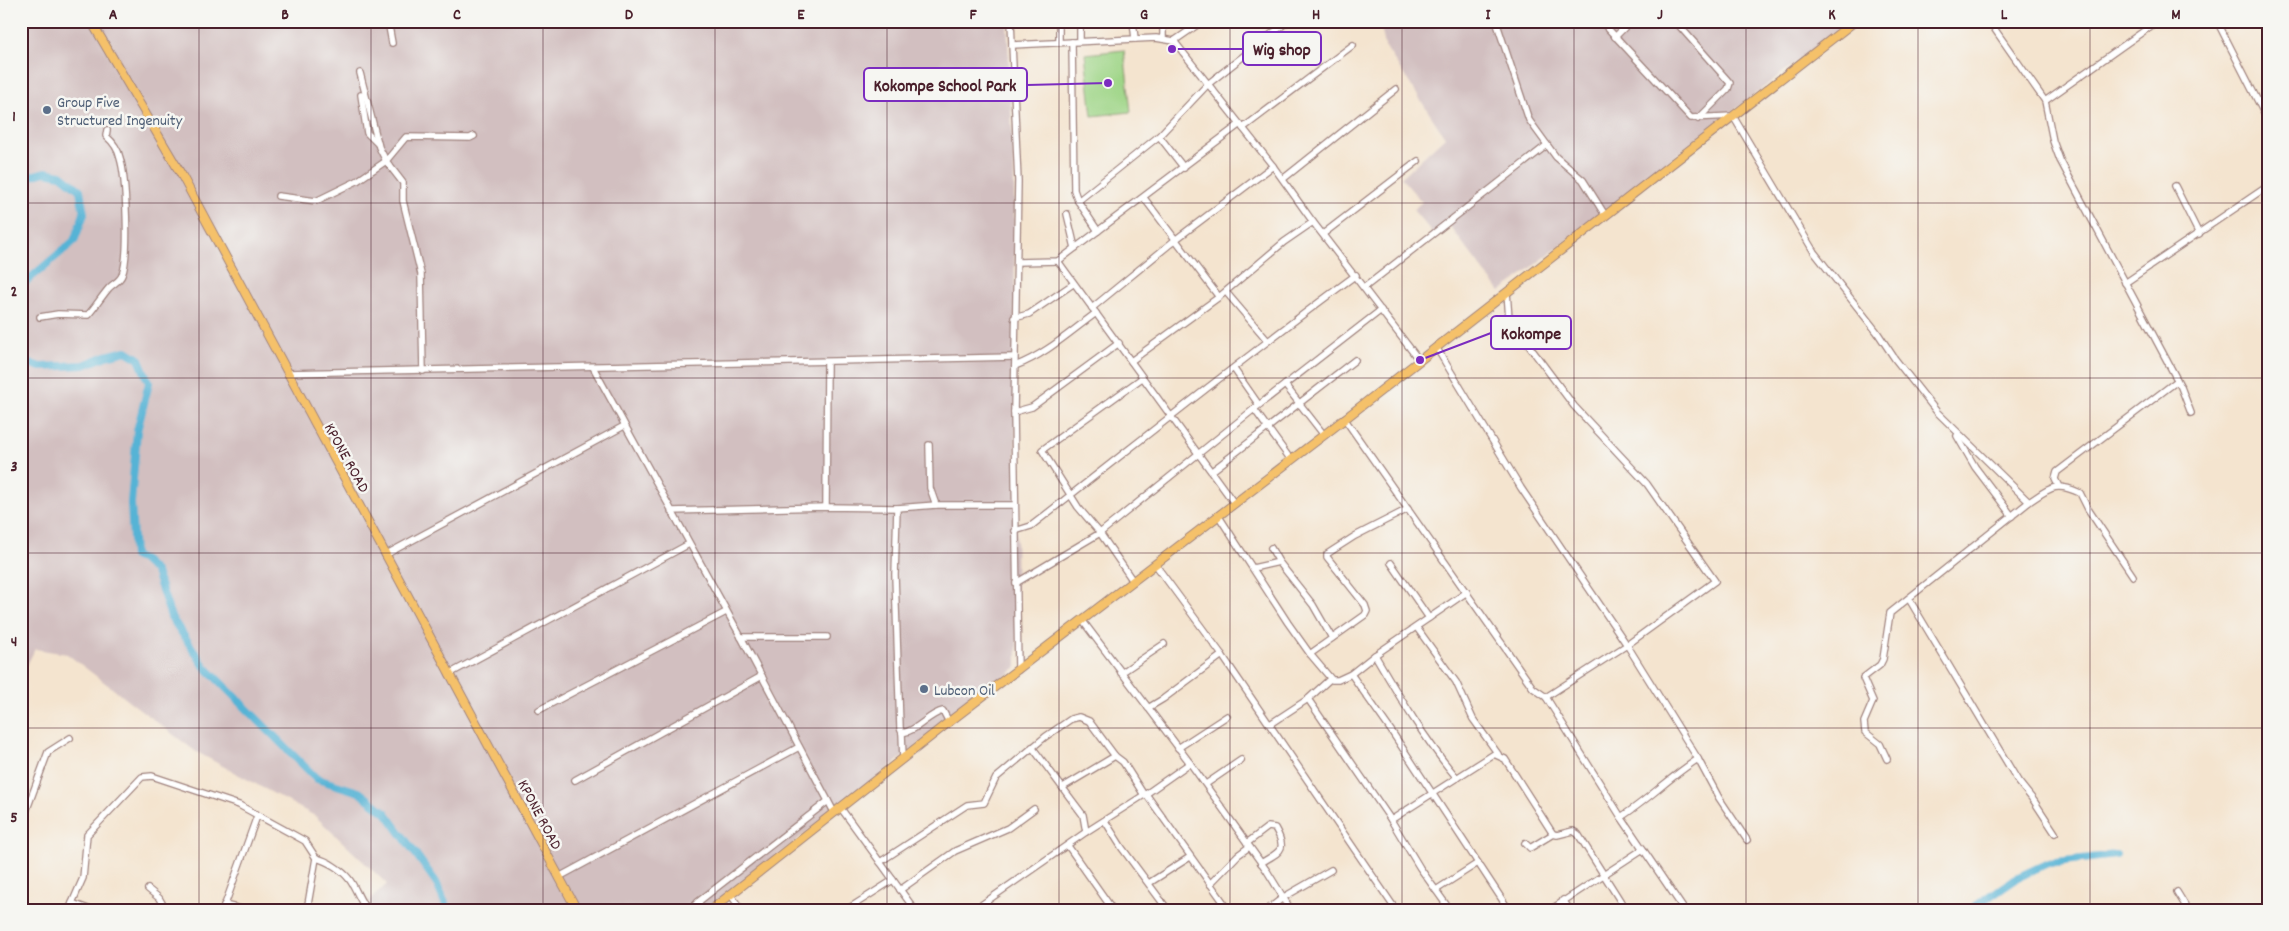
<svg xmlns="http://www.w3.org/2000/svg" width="2289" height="931" font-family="Dekko,sans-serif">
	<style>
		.industrial { fill: #d2bfc0 }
		.green { fill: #9fd587; stroke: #747a59 }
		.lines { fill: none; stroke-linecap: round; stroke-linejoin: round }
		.river { stroke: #57b3d5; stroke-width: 8 }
		.minor-casing { stroke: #9f827d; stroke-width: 8 }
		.major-casing { stroke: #9f827d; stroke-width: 10 }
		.minor { stroke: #fff; stroke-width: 5.5 }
		.major { stroke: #f5c16b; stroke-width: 8 }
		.grid { fill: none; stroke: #4a1f2b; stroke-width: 1; stroke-opacity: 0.55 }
		.service-dot { fill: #5c6f8a; stroke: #f6f6f2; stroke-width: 2 }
		.labels { text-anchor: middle; stroke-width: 5; stroke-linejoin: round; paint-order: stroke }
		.service-label { font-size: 16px; fill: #4e5e75; stroke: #f6f6f2; text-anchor: start }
		.street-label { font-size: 16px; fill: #4a1f2b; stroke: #f6f6f2 }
		.leader { fill: none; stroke: #7b2cbf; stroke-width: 2 }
		.callout-dot { fill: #7b2cbf; stroke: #f6f6f2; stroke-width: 2 }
		.callout { fill: #f6f6f2; stroke: #7b2cbf; stroke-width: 2 }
		.callout-label { font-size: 18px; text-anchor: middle; font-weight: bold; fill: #4a1f2b }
		.neatline { fill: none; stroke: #4a1f2b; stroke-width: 2 }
		.grid-label { font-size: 16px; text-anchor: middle; font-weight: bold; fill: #4a1f2b }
	</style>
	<rect width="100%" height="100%" fill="#f6f6f2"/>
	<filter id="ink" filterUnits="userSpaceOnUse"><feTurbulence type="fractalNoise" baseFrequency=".02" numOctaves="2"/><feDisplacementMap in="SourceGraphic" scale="10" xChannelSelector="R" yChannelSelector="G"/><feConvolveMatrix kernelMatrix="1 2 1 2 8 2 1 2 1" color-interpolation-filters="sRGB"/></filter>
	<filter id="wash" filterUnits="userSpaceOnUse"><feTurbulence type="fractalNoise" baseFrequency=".0096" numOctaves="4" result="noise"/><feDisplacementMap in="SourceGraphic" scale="20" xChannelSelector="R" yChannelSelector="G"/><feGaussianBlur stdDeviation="1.12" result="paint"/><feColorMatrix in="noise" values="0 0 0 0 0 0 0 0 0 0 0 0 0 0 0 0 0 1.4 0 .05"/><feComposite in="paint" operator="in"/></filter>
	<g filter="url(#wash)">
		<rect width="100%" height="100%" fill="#f4e4cf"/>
		<g class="industrial">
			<path d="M21 21H1007L1014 173 1017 667 708 910H377L368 902 387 884 315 816 195 751 67 654 35 649 27 665 21 662Z"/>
			<path d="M1380 21H1849L1500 292 1449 225 1436 237 1413 210 1422 202 1401 178 1445 137 1385 46Z"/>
		</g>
		<path class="green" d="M1124 50 1131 112 1092 116 1085 54Z"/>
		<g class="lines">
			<g class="river">
				<path d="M21 179 45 172 61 175 80 190 84 214 74 241 21 286"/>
				<path d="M21 360 40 367 84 365 106 356 126 351 139 359 149 383 137 431 131 503 134 556 144 561 156 572 171 617 205 667 317 779 359 792 386 813 436 882 448 910"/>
				<path d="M1970 910 2016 878 2048 863 2116 855"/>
			</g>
		</g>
	</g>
	<g filter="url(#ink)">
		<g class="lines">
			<defs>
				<g id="minor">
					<path d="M388 21 392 43"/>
					<path d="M1011 21 1018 181 1014 412 1018 670"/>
					<path d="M1080 21V41"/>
					<path d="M1133 21 1135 39"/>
					<path d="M1496 21 1529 120 1556 157 1583 180 1605 215"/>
					<path d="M1601 21 1691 118 1733 116 1814 252 1877 332 1895 359 1937 412 2029 502"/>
					<path d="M1675 21 1730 83 1728 89 1698 119"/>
					<path d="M1989 21 2045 101 2053 141 2060 160 2181 387 2191 413"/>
					<path d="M2217 21 2268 121"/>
					<path d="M1615 37 1631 21"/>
					<path d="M1163 39V21"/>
					<path d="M1174 41 1273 166 1313 222 1419 360"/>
					<path d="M1059 42V21"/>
					<path d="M1072 42 1074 190 1078 201 1098 231"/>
					<path d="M1012 45 1156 38 1174 41 1203 21"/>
					<path d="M360 73 379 147 386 161 403 183V201L421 274 423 371"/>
					<path d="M361 95 367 133 378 144"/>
					<path d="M2045 101 2158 21"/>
					<path d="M1243 128 1353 45"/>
					<path d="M1159 136 1184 168"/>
					<path d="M1283 179 1396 89"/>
					<path d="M2175 186 2199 234"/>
					<path d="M278 196 316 201 357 181 386 161 406 137 470 138 474 136"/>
					<path d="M1144 198 1219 297"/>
					<path d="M1078 201 1159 136 1208 84 1288 21"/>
					<path d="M1067 214 1075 248"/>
					<path d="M1323 234 1418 161"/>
					<path d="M1058 261 1234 503"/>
					<path d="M1017 262 1058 261 1240 124"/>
					<path d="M2125 283 2268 186"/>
					<path d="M1365 287 1547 145"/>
					<path d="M1226 292 1267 340"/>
					<path d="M1507 292 1509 319 1574 406 1647 484 1715 581 1627 645 1546 697"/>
					<path d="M1092 308 1175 240 1273 166"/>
					<path d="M40 317 58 314 88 315C96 306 102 296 109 288 114 283 120 281 122 275 130 256 126 177 120 158 118 148 113 142 106 136L107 130"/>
					<path d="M1014 318 1029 314 1073 284"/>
					<path d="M1436 347 1521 488 1627 645 1698 759 1719 798 1747 840"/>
					<path d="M1131 361 1219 297 1284 242 1313 222"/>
					<path d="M1015 366C1045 355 1070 332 1096 313"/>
					<path d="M593 367 741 637 834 812"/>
					<path d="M1234 369 1259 405"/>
					<path d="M287 373 1014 357"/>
					<path d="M1285 385 1324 435"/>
					<path d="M1254 409 1291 460"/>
					<path d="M1014 412 1032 407 1119 343"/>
					<path d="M1344 418 1533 688 1546 697 1621 817 1683 908"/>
					<path d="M1957 436 1975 467 2012 516"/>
					<path d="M929 445 930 488 936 505"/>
					<path d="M1212 471 1355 360"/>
					<path d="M2058 485 2055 479 2057 472 2177 381"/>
					<path d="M826 507 827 362"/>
					<path d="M897 508 895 575 900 728 902 733C918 731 928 714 943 711L949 722"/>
					<path d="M671 511 826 507 897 508 936 505H1015"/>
					<path d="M1218 515 1288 623 1310 654 1332 680H1338L1351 674 1375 655 1467 592"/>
					<path d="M1015 531 1031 526C1139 442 1245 356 1356 275"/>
					<path d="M1271 548 1279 562"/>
					<path d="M385 555 624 426"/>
					<path d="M1391 563 1429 618"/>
					<path d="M1155 564 1222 655 1396 910"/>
					<path d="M1253 568 1279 562 1313 605 1332 638"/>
					<path d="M1133 581 1100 533 1078 507 1042 450 1142 378"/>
					<path d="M1016 583 1100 533 1259 405 1381 310"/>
					<path d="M1909 599 2018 781 2034 801 2055 833"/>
					<path d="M1082 620 1190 763"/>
					<path d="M1417 628 1456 682 1473 719 1498 754"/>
					<path d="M741 637H827"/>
					<path d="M1310 654 1365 615 1367 611 1365 605 1327 557V554L1355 536 1408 509"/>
					<path d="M1375 655C1400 698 1425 740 1457 778"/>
					<path d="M1121 673 1164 644"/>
					<path d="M449 674 689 544"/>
					<path d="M1351 674 1392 732 1509 910"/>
					<path d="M1308 699 1391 820 1420 868 1450 910"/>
					<path d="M1148 708 1163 699 1222 655"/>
					<path d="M539 710 726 612"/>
					<path d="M1270 724 1308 699 1330 679"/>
					<path d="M902 733 903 759"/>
					<path d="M1032 747 1083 815 1086 832"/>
					<path d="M1178 748 1227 716"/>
					<path d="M1887 759 1880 744 1865 732 1864 722 1873 701 1863 678 1880 665 1883 659 1890 613 2029 502C2050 488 2055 481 2080 493L2088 509 2133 576"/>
					<path d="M575 780 762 676"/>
					<path d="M1206 784 1241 760"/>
					<path d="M1063 787 1115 756"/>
					<path d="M1146 794 1190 763 1267 871 1291 910"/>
					<path d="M840 807 915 910"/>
					<path d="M1621 817C1649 799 1670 777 1698 759"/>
					<path d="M1391 820 1494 754 1505 759 1553 834 1557 835 1573 831 1578 834 1626 910"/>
					<path d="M1105 821 1122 848 1168 910"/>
					<path d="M21 825 48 752 70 738"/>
					<path d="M1247 843 1268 827 1275 828C1288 851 1280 851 1261 863"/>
					<path d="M1525 843 1530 848 1553 834"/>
					<path d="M1068 846 1113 910"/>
					<path d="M880 862 967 805 984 803 996 778 1045 737 1071 719 1079 717 1089 721 1115 756 1123 762 1144 795 1146 794 1229 910"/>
					<path d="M559 877 799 747"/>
					<path d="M1149 883 1190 857"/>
					<path d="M1210 884 1238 855 1249 847"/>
					<path d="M148 889 159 898 166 910"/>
					<path d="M900 890 955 851 1008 828 1034 809"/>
					<path d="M1436 890 1478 863"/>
					<path d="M2177 892 2188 910"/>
					<path d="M731 895 741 910"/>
					<path d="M1563 900 1570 910"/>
					<path d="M72 903 91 910"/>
					<path d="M224 905 245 910"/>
					<path d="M978 907 986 910"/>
					<path d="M69 910 83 878 87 835 142 777 152 776 239 805 305 841 316 858C328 861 342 870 349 879 355 886 359 900 367 910"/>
					<path d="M223 910 257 816"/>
					<path d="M307 910 316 858"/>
					<path d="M690 910 698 902"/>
					<path d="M703 910 698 902 828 801"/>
					<path d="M846 910 893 880"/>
					<path d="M974 910 1086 832 1144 795"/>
					<path d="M1267 910 1284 897 1331 870"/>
					<path d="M1550 910 1643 849"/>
				</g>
				<g id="major">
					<path d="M91 21 181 174 577 910"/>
					<path d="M711 910 949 722 1324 435 1855 21"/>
				</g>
			</defs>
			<use href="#minor" class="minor-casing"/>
			<use href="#major" class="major-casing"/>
			<use href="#minor" class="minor"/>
			<use href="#major" class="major"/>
		</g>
	</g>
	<path class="grid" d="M199 21V910M371 21V910M543 21V910M715 21V910M887 21V910M1059 21V910M1230 21V910M1402 21V910M1574 21V910M1746 21V910M1918 21V910M2090 21V910M21 203H2268M21 378H2268M21 553H2268M21 728H2268"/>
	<g class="service-dot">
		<circle cx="47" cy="110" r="5"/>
		<circle cx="924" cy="689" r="5"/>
	</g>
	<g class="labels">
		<g class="service-label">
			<text x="57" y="107">Group Five<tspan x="57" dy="18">Structured Ingenuity</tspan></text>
			<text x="934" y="695">Lubcon Oil</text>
		</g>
		<g class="street-label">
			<text transform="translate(348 457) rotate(61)" y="6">KPONE ROAD</text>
			<text transform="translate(541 814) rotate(62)" y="6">KPONE ROAD</text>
		</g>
	</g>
	<path class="leader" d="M1172 49L1243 49M1108 83L1027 85M1420 360L1491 333"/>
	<g class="callout-dot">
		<circle cx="1172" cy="49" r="5"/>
		<circle cx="1108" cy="83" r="5"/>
		<circle cx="1420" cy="360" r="5"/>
	</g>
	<g class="callout">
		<rect x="1243" y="32" width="78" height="33" rx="5"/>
		<rect x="864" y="68" width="163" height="33" rx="5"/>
		<rect x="1491" y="316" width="80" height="33" rx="5"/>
	</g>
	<g class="callout-label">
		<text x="1282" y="55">Wig shop</text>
		<text x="945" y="91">Kokompe School Park</text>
		<text x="1531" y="339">Kokompe</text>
	</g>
	<rect width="2289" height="931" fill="none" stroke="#f6f6f2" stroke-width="55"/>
	<rect x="28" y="28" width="2234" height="876" class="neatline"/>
	<g class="grid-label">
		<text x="113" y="19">A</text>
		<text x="285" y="19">B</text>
		<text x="457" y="19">C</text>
		<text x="629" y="19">D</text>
		<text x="801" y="19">E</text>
		<text x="973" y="19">F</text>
		<text x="1144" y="19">G</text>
		<text x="1316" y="19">H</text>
		<text x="1488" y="19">I</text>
		<text x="1660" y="19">J</text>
		<text x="1832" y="19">K</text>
		<text x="2004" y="19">L</text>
		<text x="2176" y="19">M</text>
		<text x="14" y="121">1</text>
		<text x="14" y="296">2</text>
		<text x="14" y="471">3</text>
		<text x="14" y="646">4</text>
		<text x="14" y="822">5</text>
	</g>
</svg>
